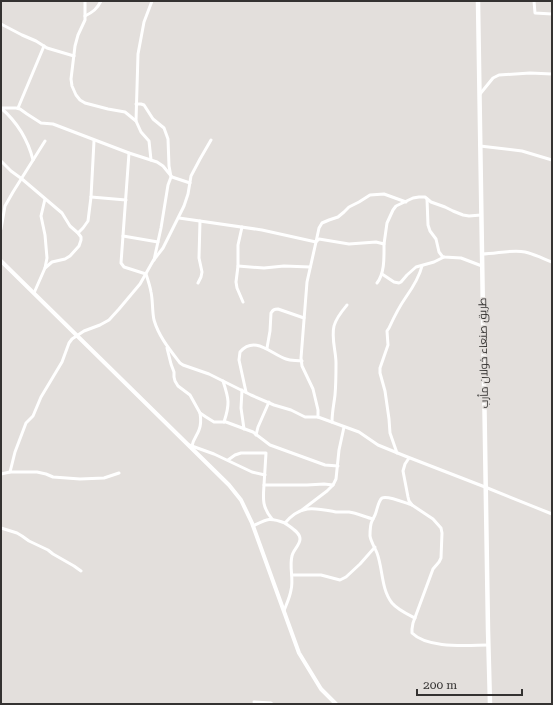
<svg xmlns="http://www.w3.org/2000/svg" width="553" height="705" font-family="'Roboto Serif',Cairo,serif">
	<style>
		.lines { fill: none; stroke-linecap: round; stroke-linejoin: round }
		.street { stroke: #fff; stroke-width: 3 }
		.secondary { stroke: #fff; stroke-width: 4 }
		.primary { stroke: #fff; stroke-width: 4.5 }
		.labels { text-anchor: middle; stroke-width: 3; stroke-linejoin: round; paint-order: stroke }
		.street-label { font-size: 11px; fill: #343231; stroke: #e3dfdc }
	</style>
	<rect width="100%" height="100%" fill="#e3dfdc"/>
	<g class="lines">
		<g class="street">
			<path d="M85 1V20L78 35 75 46 71 79 72 86 76 95 80 100 85 103 108 109 125 112 136 121 141 132 149 141 151 160"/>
			<path d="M534 1 535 13 552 14"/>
			<path d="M85 16C93 12 97 9 101 1"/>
			<path d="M1 24 22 35 36 41 47 48 74 56"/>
			<path d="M480 94 493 78 499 75 530 73 552 74"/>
			<path d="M136 104H141L144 105 153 119 164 128 168 139 169 166 171 177 168 185 161 228 154 260"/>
			<path d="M1 108H16L20 109 27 114 41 123 53 124 129 153 157 162 163 166 172 177 190 183"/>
			<path d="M1 108C17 122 28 140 33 160"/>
			<path d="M18 108 44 46"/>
			<path d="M136 121 138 54 144 22 152 1"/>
			<path d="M480 146 522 151 552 160"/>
			<path d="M129 153 121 263 124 267 146 274C148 280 150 286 151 292 153 301 152 311 154 320 159 337 170 350 180 363L183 365 209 374 251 395 274 405 291 410 305 417H318"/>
			<path d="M1 161 11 171 22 179 62 213 70 226 78 233 81 237V240L79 246 70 256 65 259 52 262 45 268 34 293"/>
			<path d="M91 197 126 200"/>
			<path d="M427 199 428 225 430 231 436 239 439 252 442 256 444 257 461 258 482 266"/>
			<path d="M481 215 469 216 463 215 453 211 445 207 431 202 425 197H419L413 198 396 206 393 210 387 223 384 244 376 242 349 244 319 239 316 242 307 282 301 358 302 366 313 389 318 410V417L359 432 378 445 405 456 485 487 552 514"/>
			<path d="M179 218 262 230 316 242 319 228 322 223 329 220 338 217 344 212 349 207 359 202 370 195 384 194 406 202"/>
			<path d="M242 227 238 245V266L236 282 237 288 243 302"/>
			<path d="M1 229 5 206 13 192 45 141"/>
			<path d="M78 233 83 228 88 221 91 197 94 141"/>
			<path d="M123 236 158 242"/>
			<path d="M482 254C496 254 512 249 525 252 534 254 544 259 552 262"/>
			<path d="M238 266 264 268 284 266 310 267"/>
			<path d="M45 268 47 258 45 235 41 216 45 199"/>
			<path d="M382 274 394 282 399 283 401 282 407 275 416 267 434 262 444 257"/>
			<path d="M198 283 201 277 202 272 199 258 200 221"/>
			<path d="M377 283C385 273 384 256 384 244"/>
			<path d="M167 348 171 364 174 372V377L175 381 178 386 190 395 200 413 206 417 214 422H226L253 432 270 445 325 465 338 466"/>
			<path d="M267 348 270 331 271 313C273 310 274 309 278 309L304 318"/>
			<path d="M223 381C229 399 230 404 224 422"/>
			<path d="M242 390 241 408 244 429"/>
			<path d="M246 392 239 360 240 352C255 335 271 354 286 359 291 361 296 360 302 361"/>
			<path d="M332 422C332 412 334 404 335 395 336 384 336 373 336 363 336 351 331 338 334 326 336 318 342 311 347 305"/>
			<path d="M256 435 258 427 269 402"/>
			<path d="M189 445 214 454 252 472 265 475"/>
			<path d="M192 446C193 439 197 436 199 430 201 425 201 419 200 413"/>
			<path d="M397 453 390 433 389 419 385 391 380 373V368L388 345 387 331 389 328C394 317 399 307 406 297 413 287 419 278 422 266"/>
			<path d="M409 458 405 464 403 471 408 497 409 501 412 505 433 519 441 528 442 533 441 558 439 562 433 569 413 623 412 629V633C428 649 468 645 488 645"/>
			<path d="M228 460 235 455 241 453H266L264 485"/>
			<path d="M10 472 15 452 26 423 33 416 41 397 62 362 69 343 72 339 84 331 100 325 109 320 119 309 140 284 153 261 163 248 184 206 188 194 191 176 200 159 211 140"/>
			<path d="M1 474 10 472H37L46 474 53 477 80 479 104 478 119 473"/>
			<path d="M412 505C405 503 388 495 382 498 378 501 377 511 375 515 374 517 373 519 372 521 370 525 370 532 370 536 371 542 375 548 377 553 383 569 381 589 392 603 398 610 407 614 415 618"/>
			<path d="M302 510 327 491 333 485 336 479 339 450 344 427"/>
			<path d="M272 519C262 507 263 499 264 485H307L324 484 333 485"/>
			<path d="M253 526C267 519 269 517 285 523 301 504 315 508 336 512 340 512 345 512 349 512 357 513 365 517 373 519"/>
			<path d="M1 528 17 533 22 536 29 541 48 550 53 554 74 566 81 571"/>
			<path d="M292 575H321L340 580 346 577 360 564 375 547"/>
			<path d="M284 611C286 605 290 597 291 590 294 579 289 567 292 556 293 550 300 545 300 539 300 532 290 527 285 523"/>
			<path d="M254 702 271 703 272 704"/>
		</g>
		<path class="secondary" d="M1 261 229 485 241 500 252 523 299 653 321 689 336 704"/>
		<path class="primary" d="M478 1 488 630 490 704"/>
	</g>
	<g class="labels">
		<g class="street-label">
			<text transform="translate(483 353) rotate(-91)" y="4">طريق صنعاء خولان مأرب</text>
		</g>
	</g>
	<rect width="553" height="705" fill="none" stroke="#343231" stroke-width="4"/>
	<path d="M417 689v6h105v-6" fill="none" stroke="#343231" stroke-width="2"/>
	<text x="423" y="689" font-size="12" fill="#343231" stroke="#e3dfdc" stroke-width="3" paint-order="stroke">200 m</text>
</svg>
